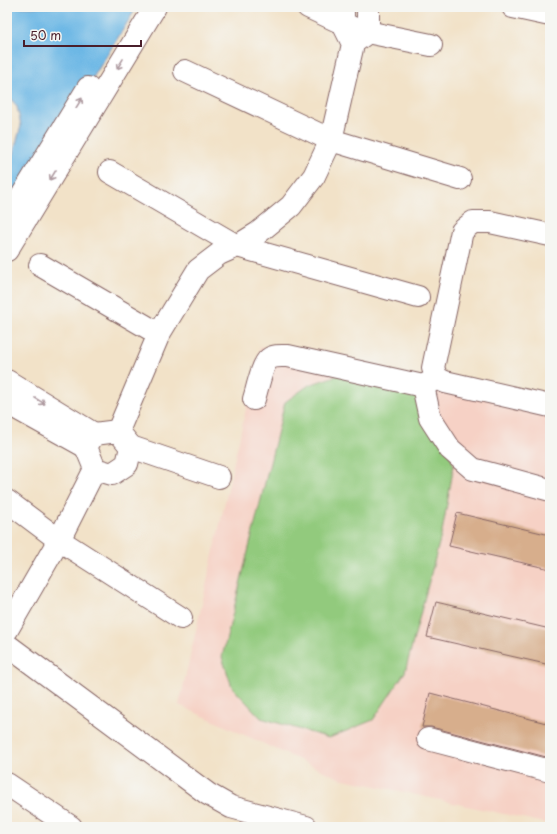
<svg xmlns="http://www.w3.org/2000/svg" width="557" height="834" font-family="'Playpen Sans',sans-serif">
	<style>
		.built { fill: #f6d1c5 }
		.green { fill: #92ca7d; stroke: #6e7454 }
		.water { fill: #6cb7e5; stroke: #5b6b88 }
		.building { fill: #d7ae8c }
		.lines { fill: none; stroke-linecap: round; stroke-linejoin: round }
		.minor-casing { stroke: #856362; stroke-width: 24 }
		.minor { stroke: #fff; stroke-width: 22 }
		.oneway { stroke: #ae9aa0 }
	</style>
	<rect width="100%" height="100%" fill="#f6f6f2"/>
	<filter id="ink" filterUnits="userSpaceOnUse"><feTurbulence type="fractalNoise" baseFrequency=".025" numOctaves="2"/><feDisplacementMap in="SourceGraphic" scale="8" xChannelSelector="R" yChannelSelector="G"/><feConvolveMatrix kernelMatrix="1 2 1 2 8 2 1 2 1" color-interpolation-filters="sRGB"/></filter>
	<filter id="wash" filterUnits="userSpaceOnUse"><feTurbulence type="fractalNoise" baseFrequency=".012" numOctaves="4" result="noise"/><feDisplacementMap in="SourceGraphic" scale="16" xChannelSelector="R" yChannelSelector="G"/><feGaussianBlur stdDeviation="0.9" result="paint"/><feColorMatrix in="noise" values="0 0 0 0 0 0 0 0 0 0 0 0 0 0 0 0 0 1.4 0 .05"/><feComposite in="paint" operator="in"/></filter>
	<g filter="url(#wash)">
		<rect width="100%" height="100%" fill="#f2e2c8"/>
		<path class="built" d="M260 347 550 413V824L339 778 179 705Z"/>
		<path class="green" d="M353 370 425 397 454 465 442 532 405 672 373 720 329 738 261 718 232 687 222 657 285 402 309 385Z"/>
		<path class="water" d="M7 7H137L7 216V165L11 161 21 126 17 107 7 93Z"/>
		<g id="blocks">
			<g class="building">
				<path d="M457 513 550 535V569L449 546Z"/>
				<path d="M436 602 550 629V665L427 637Z"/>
				<path d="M430 693 550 724V758L431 727H422Z"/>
			</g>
		</g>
	</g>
	<g filter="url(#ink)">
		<use href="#blocks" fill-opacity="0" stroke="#856362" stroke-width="1"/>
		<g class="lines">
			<defs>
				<g id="minor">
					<path d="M308 7 357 30 431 45"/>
					<path d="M513 7 550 15"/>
					<path d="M357 40 368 32V7"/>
					<path d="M185 71 331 140 460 179"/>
					<path d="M110 172 237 246 418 297"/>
					<path d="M7 220 88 88"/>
					<path d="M550 235 490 222H473L462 231 433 368 437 378 445 382 550 406"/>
					<path d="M7 250 155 7"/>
					<path d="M40 265 159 334"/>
					<path d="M7 381 94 434"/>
					<path d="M423 386 430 418 450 449 473 469 550 490"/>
					<path d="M254 399C257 390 262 364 269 359 274 355 282 356 288 356L423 386 437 378"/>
					<path d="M7 403 86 447"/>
					<path d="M118 431 159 334 198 270 219 254 237 246 258 233 291 206 314 176 331 140 353 44 343 24V7"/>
					<path d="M118 431 131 447 127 464 112 474 95 469 86 447 94 434Z"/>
					<path d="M131 447 219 477"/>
					<path d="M7 501 59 540 181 618"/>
					<path d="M7 630 59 540 95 469"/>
					<path d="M7 645 208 794 231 807 306 827"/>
					<path d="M428 739 550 771"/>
					<path d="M7 784 71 827"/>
				</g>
			</defs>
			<use href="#minor" class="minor-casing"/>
			<use href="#minor" class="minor"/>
		</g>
		<defs><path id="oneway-shaft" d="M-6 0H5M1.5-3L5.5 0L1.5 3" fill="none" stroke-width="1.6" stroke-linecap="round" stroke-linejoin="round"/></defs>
		<g class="oneway">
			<use href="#oneway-shaft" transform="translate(120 64) rotate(121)"/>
			<use href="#oneway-shaft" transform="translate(79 103) rotate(-58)"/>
			<use href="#oneway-shaft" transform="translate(53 175) rotate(121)"/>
			<use href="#oneway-shaft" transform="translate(40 401) rotate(31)"/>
		</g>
	</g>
	<rect width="557" height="834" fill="none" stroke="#f6f6f2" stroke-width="24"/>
	<path d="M24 40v6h117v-6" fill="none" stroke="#4a1f2b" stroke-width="2"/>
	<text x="30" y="40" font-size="12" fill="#4a1f2b" stroke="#f6f6f2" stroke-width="3" paint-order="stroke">50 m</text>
</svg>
